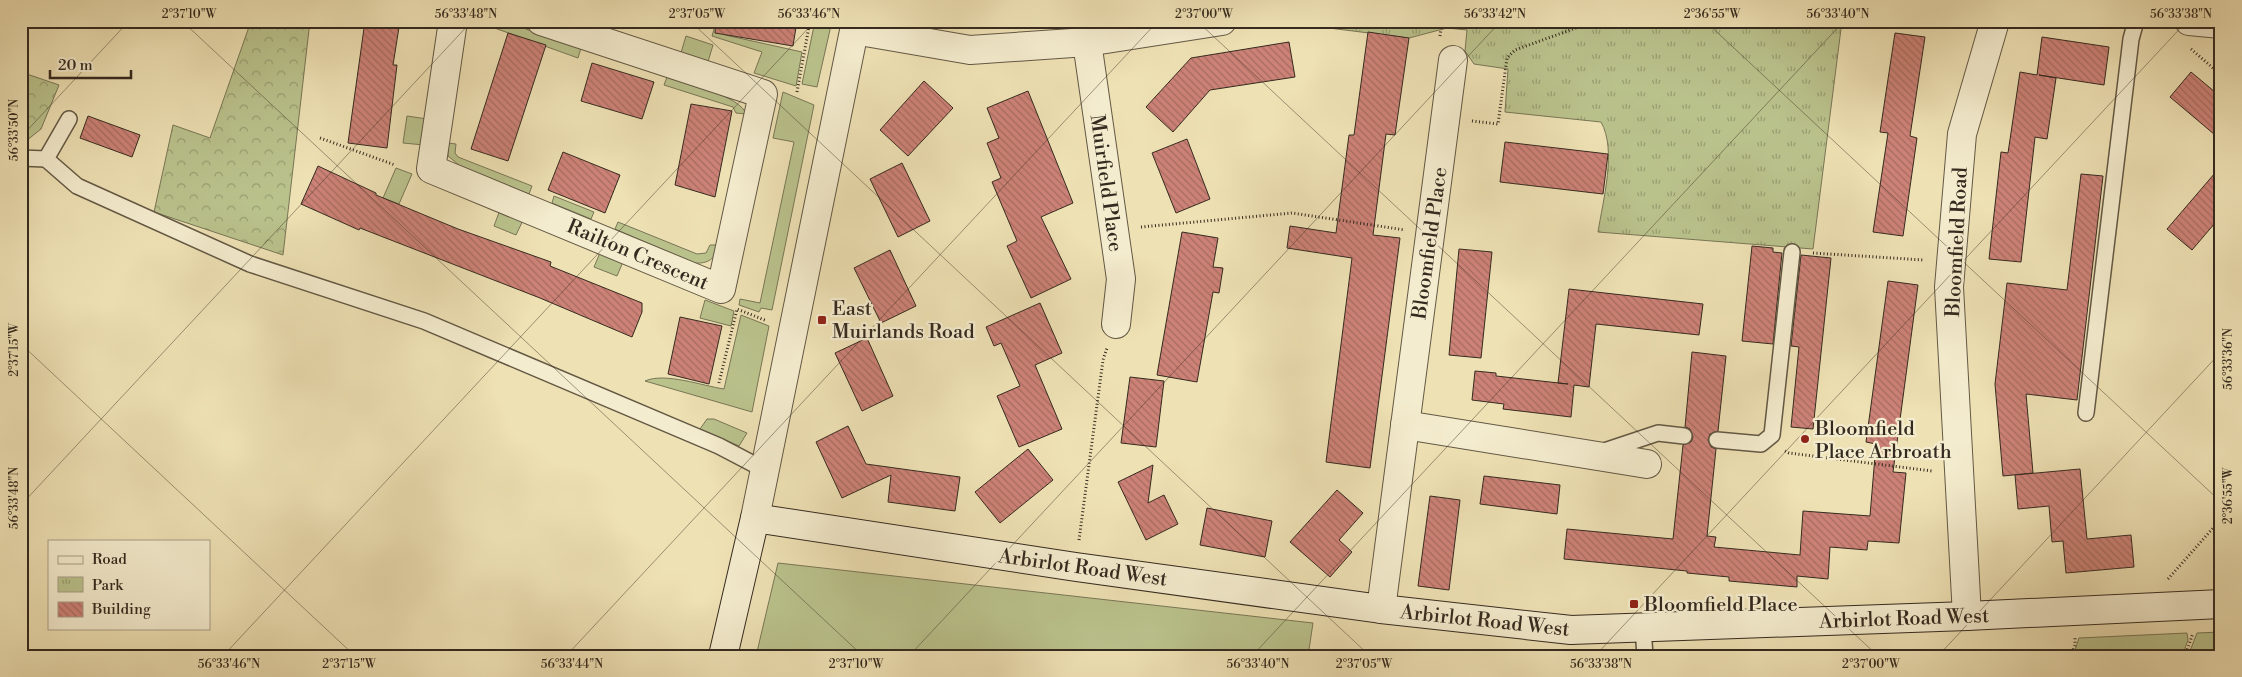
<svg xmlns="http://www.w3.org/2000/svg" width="2242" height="677" font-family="'Libre Bodoni',serif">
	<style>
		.grass { fill: #bac28c; stroke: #787656 }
		.forest { fill: url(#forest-crowns); stroke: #787656 }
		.park { fill: url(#park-tufts); stroke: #787656 }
		.building { fill: url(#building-back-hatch); stroke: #352a1f }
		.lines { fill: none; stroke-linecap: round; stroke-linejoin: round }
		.service-casing { stroke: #635844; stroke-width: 18 }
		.minor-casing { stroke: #635844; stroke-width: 30 }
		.secondary-casing { stroke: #352a1f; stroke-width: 30 }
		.path { stroke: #352a1f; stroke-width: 3; stroke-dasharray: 1 2.5; stroke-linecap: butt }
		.service { stroke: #f4ecce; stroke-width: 15 }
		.minor { stroke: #f4ecce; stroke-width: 28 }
		.secondary { stroke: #f4ecce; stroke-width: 28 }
		.ticks { fill: none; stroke: #352a1f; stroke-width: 1; stroke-opacity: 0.45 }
		.poi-dot { fill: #8f2418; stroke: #f4ecce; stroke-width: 2 }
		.labels { text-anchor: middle; stroke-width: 4.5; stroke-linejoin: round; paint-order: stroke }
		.street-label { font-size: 20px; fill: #352a1f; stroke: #f4ecce }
		.poi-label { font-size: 20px; fill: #352a1f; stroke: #f4ecce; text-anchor: start }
		.neatline { fill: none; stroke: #352a1f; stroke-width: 2 }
		.ticks-label { font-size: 12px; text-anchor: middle; fill: #352a1f }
	</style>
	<defs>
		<pattern id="forest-crowns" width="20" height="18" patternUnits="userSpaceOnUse" patternTransform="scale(1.25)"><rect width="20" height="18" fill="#bac28c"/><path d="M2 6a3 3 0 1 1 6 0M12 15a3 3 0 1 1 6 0" fill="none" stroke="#989e72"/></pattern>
		<pattern id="park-tufts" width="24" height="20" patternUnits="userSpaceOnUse" patternTransform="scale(1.25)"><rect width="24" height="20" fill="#bac28c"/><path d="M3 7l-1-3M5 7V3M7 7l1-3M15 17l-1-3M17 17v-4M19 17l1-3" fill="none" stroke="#989e72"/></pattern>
		<pattern id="building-back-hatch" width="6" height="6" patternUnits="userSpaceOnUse" patternTransform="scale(1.25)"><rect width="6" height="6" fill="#cd8277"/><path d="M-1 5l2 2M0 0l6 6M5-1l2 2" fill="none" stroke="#a76b61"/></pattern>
	</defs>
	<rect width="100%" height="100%" fill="#eee1b4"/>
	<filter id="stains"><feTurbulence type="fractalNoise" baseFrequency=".004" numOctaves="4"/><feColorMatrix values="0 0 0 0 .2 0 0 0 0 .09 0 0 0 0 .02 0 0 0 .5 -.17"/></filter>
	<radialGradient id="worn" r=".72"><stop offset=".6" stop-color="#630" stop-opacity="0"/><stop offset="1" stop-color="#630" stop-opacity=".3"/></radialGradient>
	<g class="grass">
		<path d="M472 21H503L581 48 578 58 489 26 482 24 473 25Z"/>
		<path d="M815 21H832L817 87 802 84Z"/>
		<path d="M715 26 727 29 725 35 802 52 796 86 754 73 762 52 712 36Z"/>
		<path d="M686 36 713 45 707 65 680 56Z"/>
		<path d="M667 77C684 83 741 96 746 114L736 113 733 107 664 85Z"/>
		<path d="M783 92 814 105 772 310 761 308 759 312 739 305 740 299 760 303 794 142 773 138Z"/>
		<path d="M407 116 427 119 424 145 403 143Z"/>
		<path d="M448 143 456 144 455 153 458 157 532 186 529 194 459 165 448 156Z"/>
		<path d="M396 168 412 174 399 204 383 198Z"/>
		<path d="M554 196 594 212 591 219 552 203Z"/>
		<path d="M501 207 525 216 516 235 494 226Z"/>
		<path d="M618 222 697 254 706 253 710 245H718C716 259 708 264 694 263L615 229Z"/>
		<path d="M602 248 625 257 617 276 594 267Z"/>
		<path d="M705 300 734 311 731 326 700 318Z"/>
		<path d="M741 315 769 326 752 412 645 381C665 372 703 386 724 389Z"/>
		<path d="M707 419H714L747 433 739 446 700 429Z"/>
		<path d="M778 563 1313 623 1308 656H756Z"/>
		<path d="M2221 632V656H2188L2197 633Z"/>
		<path d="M2187 633 2188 640 2182 656H2073L2079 638Z"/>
	</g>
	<g class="forest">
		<path d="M251 21H310L283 255 154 212 173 125 210 138Z"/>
		<path d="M21 72 59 85 41 129 21 145Z"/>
	</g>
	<path class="park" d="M1337 21H1842L1813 249 1598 232C1603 200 1617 150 1601 122L1505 112 1508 69 1474 64 1465 51 1467 30 1447 28 1409 38 1329 28Z"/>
	<g class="building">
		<path d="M365 21H400L393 65H397L387 148 348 143Z"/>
		<path d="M716 21H797L793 46 715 33Z"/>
		<path d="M1368 32 1409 38 1395 135 1386 134 1373 235 1400 238 1370 468 1326 462 1352 258 1287 248 1290 226 1336 233 1349 135H1354Z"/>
		<path d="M508 33 546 45 508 161 471 149Z"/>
		<path d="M1895 33 1925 37 1910 136 1917 138 1903 236 1873 232 1888 133 1880 132Z"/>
		<path d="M2042 37 2109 47 2104 85 2039 75 2056 78 2047 139 2035 137 2021 262 1989 259 2001 152 2008 153 2020 72 2037 75Z"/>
		<path d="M1289 42 1295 77 1210 90 1173 132 1146 107 1191 58Z"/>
		<path d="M592 63 654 82 642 119 581 101Z"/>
		<path d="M2191 72 2221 97V140L2170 97Z"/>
		<path d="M924 81 953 108 908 156 880 130Z"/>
		<path d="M1028 91 1073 203 1041 217 1071 279 1031 298 1007 246 1017 241 992 182 1001 178 987 143 999 138 987 108Z"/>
		<path d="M691 104 732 111 715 197 675 185Z"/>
		<path d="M88 116 140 135 132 157 80 138Z"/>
		<path d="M1187 139 1210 199 1176 213 1152 153Z"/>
		<path d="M1505 142 1608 154 1603 194 1500 182Z"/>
		<path d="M563 152 620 175 605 213 548 190Z"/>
		<path d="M902 163 930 221 898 237 870 179Z"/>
		<path d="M318 166 376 193V195L458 229 551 262 550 266 642 303V312L632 337 540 298 360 228 359 230 301 204Z"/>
		<path d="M2221 166V216L2192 250 2167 229Z"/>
		<path d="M2081 174 2103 176 2077 400 2026 394 2033 473 2003 476 1995 384 2007 283 2067 290Z"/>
		<path d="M1182 232 1218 238 1213 267 1223 268 1219 293 1213 292 1197 382 1157 375Z"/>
		<path d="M1752 246 1773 248V252L1782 253 1773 344 1742 341Z"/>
		<path d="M1459 249 1492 252 1481 358 1449 355Z"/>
		<path d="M890 250 916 306 881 323 854 268Z"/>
		<path d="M1801 255 1831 258 1813 429 1791 427 1799 347 1791 346Z"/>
		<path d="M1888 281 1918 285 1893 472 1906 473 1899 543 1868 541 1867 550 1830 547 1828 579 1797 576V587L1729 581V577L1687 573V571L1564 559 1567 529 1673 539 1683 445 1691 442 1693 437 1690 429 1685 427 1692 352 1726 356 1718 431 1710 434 1708 440 1711 447 1716 449 1707 536 1716 537 1714 547 1800 555 1803 511 1870 516 1876 444 1866 442Z"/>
		<path d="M1569 289 1703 304 1699 335 1596 324 1589 387 1574 385 1571 417 1503 409 1504 404 1472 400 1475 371 1496 373V376L1568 384 1558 383Z"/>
		<path d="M1040 303 1062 353 1035 365 1062 429 1019 447 997 396 1020 386 1001 343 994 346 986 327Z"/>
		<path d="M680 317 722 326 709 384 668 374Z"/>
		<path d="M867 338 893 396 862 411 835 353Z"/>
		<path d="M1130 377 1164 381 1156 447 1121 443Z"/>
		<path d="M848 426 866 464 960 477 955 511 888 502 891 475 842 498 816 442Z"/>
		<path d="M1028 449 1053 480 1000 523 975 492Z"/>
		<path d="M1153 465 1148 503 1164 495 1178 524 1146 540 1118 482Z"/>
		<path d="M2080 469 2087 539 2131 535 2134 567 2066 573 2063 541 2052 542 2049 506 2018 509 2015 475Z"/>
		<path d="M1484 476 1560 485 1557 514 1480 504Z"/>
		<path d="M1337 490 1363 513 1339 540 1352 552 1330 577 1290 542Z"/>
		<path d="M1430 496 1460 500 1449 590 1418 586Z"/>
		<path d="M1207 508 1272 521 1265 557 1200 545Z"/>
	</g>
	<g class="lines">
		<defs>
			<g id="service">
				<path d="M69 119 46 159 77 186 250 264 424 321 719 446 763 469"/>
				<path d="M21 158 46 159"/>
				<path d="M2086 413 2131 39 2136 21"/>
				<path d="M1717 440 1761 444 1772 435 1792 252"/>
				<path d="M1601 452 1658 433 1684 436"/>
				<path d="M1643 628 1645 656"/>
			</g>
			<g id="minor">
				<path d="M453 21 431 169 721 289 763 94 541 21"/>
				<path d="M2189 21 2221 24"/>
				<path d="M854 30 970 50 1087 42 1222 21"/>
				<path d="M1087 42 1121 279 1116 324"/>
				<path d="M1405 425 1647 464"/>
				<path d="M755 518 856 21"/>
				<path d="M1381 609 1453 60"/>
				<path d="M1967 616 1949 287 1962 134 1995 21"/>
			</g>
			<path id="secondary" d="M723 656 755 518 1076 567 1381 609 1571 630 1967 616 2221 604"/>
		</defs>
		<use href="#service" class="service-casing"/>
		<use href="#minor" class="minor-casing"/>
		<use href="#secondary" class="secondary-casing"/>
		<g class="path">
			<path d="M1440 36 1442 21"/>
			<path d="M2191 49 2221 75"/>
			<path d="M797 92 810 21"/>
			<path d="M1472 121 1498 124 1507 58 1515 50 1595 21"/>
			<path d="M320 138 395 165"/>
			<path d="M1141 227 1292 213 1405 230"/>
			<path d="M1813 253 1924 260"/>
			<path d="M719 383 737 309 767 321"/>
			<path d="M1785 451 1789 453 1932 471"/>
			<path d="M1079 540 1103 360 1107 348"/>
			<path d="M2168 579 2221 519"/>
			<path d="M2071 656 2075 645V637"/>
			<path d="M2185 656 2193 633"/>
		</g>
		<use href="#service" class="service"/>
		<use href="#minor" class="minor"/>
		<use href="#secondary" class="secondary"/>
	</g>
	<path class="ticks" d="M182 21 863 656M690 21 1370 656M1197 21 1878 656M1705 21 2221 502M2213 21 2221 29M21 137 129 21M21 344 355 656M21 505 472 21M223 656 815 21M566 656 1158 21M909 656 1501 21M1252 656 1844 21M1595 656 2187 21M1938 656 2221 352"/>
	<g class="poi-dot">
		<rect x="817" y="315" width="10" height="10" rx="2.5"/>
		<circle cx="1805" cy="439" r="5"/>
		<rect x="1629" y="599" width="10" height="10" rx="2.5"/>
	</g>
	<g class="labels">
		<g class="street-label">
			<text transform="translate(1107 183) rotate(82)" y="7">Muirfield Place</text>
			<text transform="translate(1956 242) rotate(-87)" y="7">Bloomfield Road</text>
			<text transform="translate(1429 243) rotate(-82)" y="7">Bloomfield Place</text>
			<text transform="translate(638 254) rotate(23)" y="7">Railton Crescent</text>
			<text transform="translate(1083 567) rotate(8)" y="7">Arbirlot Road West</text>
			<text transform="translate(1904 618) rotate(-2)" y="7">Arbirlot Road West</text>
			<text transform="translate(1485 620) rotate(6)" y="7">Arbirlot Road West</text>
		</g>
		<g class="poi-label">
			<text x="832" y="315">East<tspan x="832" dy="23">Muirlands Road</tspan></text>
			<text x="1815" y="435">Bloomfield<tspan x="1815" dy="23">Place Arbroath</tspan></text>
			<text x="1644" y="611">Bloomfield Place</text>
		</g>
	</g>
	<rect width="2242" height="677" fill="none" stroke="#eee1b4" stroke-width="55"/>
	<rect x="48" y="540" width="162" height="90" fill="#f4ecce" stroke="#a89e88"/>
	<rect x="58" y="556" width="25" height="8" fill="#f4ecce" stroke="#a89e88"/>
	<text x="92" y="564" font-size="15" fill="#352a1f">Road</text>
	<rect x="58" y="577" width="25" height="15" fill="url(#park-tufts)" stroke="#a89e88"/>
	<text x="92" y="590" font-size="15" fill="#352a1f">Park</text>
	<rect x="58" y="602" width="25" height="15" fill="url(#building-back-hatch)" stroke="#a89e88"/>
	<text x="92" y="614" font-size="15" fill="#352a1f">Building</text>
	<path d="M50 70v8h81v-8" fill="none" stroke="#352a1f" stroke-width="2.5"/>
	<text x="58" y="70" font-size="15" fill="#352a1f" stroke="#f4ecce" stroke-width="4" paint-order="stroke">20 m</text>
	<rect x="28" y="28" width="2186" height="622" class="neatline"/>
	<g class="ticks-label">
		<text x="189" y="18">2°37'10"W</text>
		<text x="466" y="18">56°33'48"N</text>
		<text x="697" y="18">2°37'05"W</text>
		<text x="809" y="18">56°33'46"N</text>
		<text x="1204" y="18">2°37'00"W</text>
		<text x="1495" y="18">56°33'42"N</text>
		<text x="1712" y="18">2°36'55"W</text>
		<text x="1838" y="18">56°33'40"N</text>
		<text x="2181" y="18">56°33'38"N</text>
		<text transform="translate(14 130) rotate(-90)" y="4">56°33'50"N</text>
		<text transform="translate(14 350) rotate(-90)" y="4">2°37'15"W</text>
		<text transform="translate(2228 359) rotate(-90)" y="4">56°33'36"N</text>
		<text transform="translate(2228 496) rotate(-90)" y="4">2°36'55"W</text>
		<text transform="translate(14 498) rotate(-90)" y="4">56°33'48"N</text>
		<text x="229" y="668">56°33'46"N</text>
		<text x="349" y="668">2°37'15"W</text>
		<text x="572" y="668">56°33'44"N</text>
		<text x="856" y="668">2°37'10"W</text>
		<text x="1258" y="668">56°33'40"N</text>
		<text x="1364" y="668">2°37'05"W</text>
		<text x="1601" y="668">56°33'38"N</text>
		<text x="1871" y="668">2°37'00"W</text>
	</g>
	<rect width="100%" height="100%" filter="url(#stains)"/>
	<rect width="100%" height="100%" fill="url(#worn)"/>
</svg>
